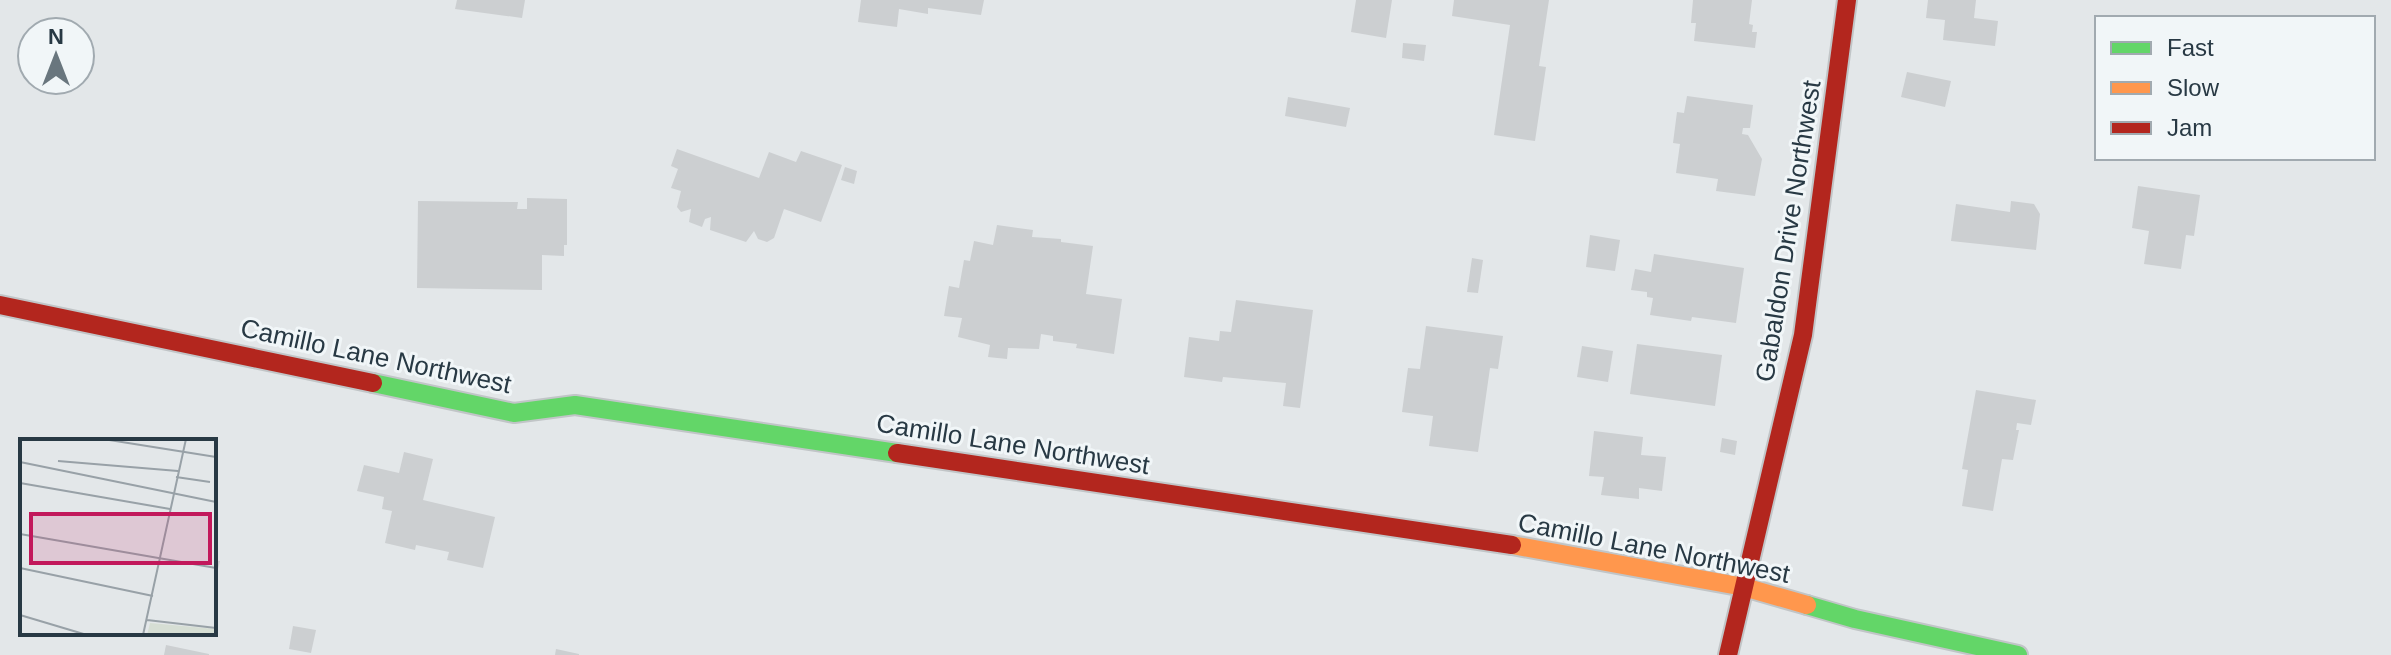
<svg xmlns="http://www.w3.org/2000/svg" width="2391" height="655" font-family="Arial,sans-serif">
	<style>
		.building { fill: #cccfd1 }
		.lines { fill: none; stroke-linecap: round; stroke-linejoin: round }
		.fast-casing { stroke: #c1c5c7; stroke-width: 22 }
		.slow-casing { stroke: #c1c5c7; stroke-width: 22 }
		.jam-casing { stroke: #c1c5c7; stroke-width: 22 }
		.fast { stroke: #63d668; stroke-width: 18 }
		.slow { stroke: #ff974d; stroke-width: 18 }
		.jam { stroke: #b3261e; stroke-width: 18 }
		.labels { text-anchor: middle; stroke-width: 6; stroke-linejoin: round; paint-order: stroke }
		.street-label { font-size: 26px; fill: #283944; stroke: #f1f6f8 }
		.inset-road { fill: none; stroke: #98a1a7; stroke-width: 2 }
		.view { fill: #c2185b; fill-opacity: 0.15; stroke: #c2185b; stroke-width: 4 }
		.inset-edge { fill: none; stroke: #283944; stroke-width: 4 }
	</style>
	<rect width="100%" height="100%" fill="#e3e7e9"/>
	<g class="building">
		<path d="M457 0H525L522 18 455 9Z"/>
		<path d="M861 0H984L981 15 928 8V14L899 9 897 27 858 22Z"/>
		<path d="M1356 0H1392L1386 38 1351 32Z"/>
		<path d="M1454 0H1549L1539 66 1546 67 1535 141 1494 135 1510 25 1452 16Z"/>
		<path d="M1693 0H1752L1749 24 1753 25 1752 32H1757L1755 48 1694 41 1696 23H1691Z"/>
		<path d="M1928 0H1976L1974 18 1998 21 1995 46 1943 40 1945 20 1926 18Z"/>
		<path d="M1403 43 1426 45 1424 61 1402 58Z"/>
		<path d="M1907 72 1951 81 1945 107 1901 97Z"/>
		<path d="M1687 96 1753 105 1750 128H1743L1742 134 1748 135 1762 159 1755 196 1716 191 1718 179 1676 173 1680 144 1673 143 1677 112 1684 113Z"/>
		<path d="M1288 97 1350 108 1346 127 1285 116Z"/>
		<path d="M677 149 759 178 769 152 796 162 801 151 842 165 821 222 784 209 774 238 767 242 758 239 754 231 746 242 710 230 711 217 705 219 702 227 689 222 691 209 681 212 677 207 681 191 671 188 678 169 671 166Z"/>
		<path d="M845 167 857 171 854 184 841 180Z"/>
		<path d="M2138 186 2200 195 2194 236 2186 235 2181 269 2144 264 2149 231 2132 228Z"/>
		<path d="M527 198 567 199V245H564V256L542 255V290L417 288 418 201 518 202 517 209H527Z"/>
		<path d="M2011 201 2034 204 2040 214 2036 250 1951 241 1956 204 2010 212Z"/>
		<path d="M997 225 1033 230 1032 237 1061 239V242L1093 246 1086 294 1122 299 1114 354 1076 348 1077 344 1053 341V336L1041 334 1039 349 1008 348 1007 359 988 357 990 345 958 337 962 318 944 316 949 286 959 288 964 260 970 261 974 241 993 245Z"/>
		<path d="M1590 235 1620 240 1615 271 1586 267Z"/>
		<path d="M1654 254 1744 268 1736 323 1692 317 1691 321 1650 315 1653 298 1647 297V292L1631 290 1635 269 1651 272Z"/>
		<path d="M1472 258 1483 260 1478 293 1467 292Z"/>
		<path d="M1236 300 1313 310 1300 408 1283 406 1286 383 1223 377 1222 382 1184 377 1189 337 1219 341 1220 331 1231 332Z"/>
		<path d="M1426 326 1503 336 1498 369 1490 368 1478 452 1429 446 1433 416 1402 412 1408 368 1420 369Z"/>
		<path d="M1637 344 1722 355 1715 406 1630 394Z"/>
		<path d="M1582 346 1613 351 1608 382 1577 377Z"/>
		<path d="M1976 390 2036 400 2031 425 2017 423 2016 430H2019L2013 460 2002 459 1993 511 1962 506 1968 470 1962 469Z"/>
		<path d="M1594 431 1643 437 1641 455 1666 457 1662 491 1639 488V499L1601 495 1604 477 1589 476Z"/>
		<path d="M1722 438 1737 441 1735 455 1720 452Z"/>
		<path d="M404 452 433 459 423 500 495 517 483 568 447 560 449 552 416 545 415 550 385 543 392 511 382 509 384 497 357 491 364 465 399 473Z"/>
		<path d="M214 560 220 561 215 581H214Z"/>
		<path d="M293 626 316 630 311 653 289 649Z"/>
		<path d="M166 645 209 654V655H164Z"/>
		<path d="M556 649 579 654V655H555Z"/>
	</g>
	<g class="lines">
		<defs>
			<g id="fast">
				<path d="M373 383 514 413 575 405 897 453"/>
				<path d="M1807 605 1855 619 2018 655"/>
			</g>
			<path id="slow" d="M1512 545 1744 587 1807 605"/>
			<g id="jam">
				<path d="M0 305 373 383"/>
				<path d="M897 453 1512 545"/>
				<path d="M1728 655 1803 335 1847 0"/>
			</g>
		</defs>
		<use href="#fast" class="fast-casing"/>
		<use href="#slow" class="slow-casing"/>
		<use href="#jam" class="jam-casing"/>
		<use href="#fast" class="fast"/>
		<use href="#slow" class="slow"/>
		<use href="#jam" class="jam"/>
	</g>
	<g class="labels">
		<g class="street-label">
			<text transform="translate(1788 231) rotate(-81)" y="9">Gabaldon Drive Northwest</text>
			<text transform="translate(376 356) rotate(12)" y="9">Camillo Lane Northwest</text>
			<text transform="translate(1013 444) rotate(9)" y="9">Camillo Lane Northwest</text>
			<text transform="translate(1654 548) rotate(11)" y="9">Camillo Lane Northwest</text>
		</g>
	</g>
	<g transform="translate(20 439)">
		<rect width="196" height="196" fill="#e3e7e9"/>
		<path d="M130 184 196 190V196H127Z" fill="#d6ded4"/>
		<path class="inset-road" d="M83 0 196 18M38 22 158 32M0 23 196 63M156 38 190 43M0 44 150 70M0 95 196 129M0 129 133 157M0 176 67 196M127 181 196 189M123 196 166 0"/>
		<path class="view" d="M11 75H190V124H11Z"/>
		<rect width="196" height="196" class="inset-edge"/>
	</g>
	<rect x="2095" y="16" width="280" height="144" fill="#f1f6f8" stroke="#a1aab0" stroke-width="2"/>
	<rect x="2111" y="42" width="40" height="12" fill="#63d668" stroke="#a1aab0" stroke-width="2"/>
	<text x="2167" y="56" font-size="24" fill="#283944">Fast</text>
	<rect x="2111" y="82" width="40" height="12" fill="#ff974d" stroke="#a1aab0" stroke-width="2"/>
	<text x="2167" y="96" font-size="24" fill="#283944">Slow</text>
	<rect x="2111" y="122" width="40" height="12" fill="#b3261e" stroke="#a1aab0" stroke-width="2"/>
	<text x="2167" y="136" font-size="24" fill="#283944">Jam</text>
	<g transform="translate(56 56)"><circle r="38" fill="#f1f6f8" stroke="#a1aab0" stroke-width="2"/>
	<path d="M0-6L14 30L0 20L-14 30Z" fill="#69767e"/>
	<text y="-12" font-size="22" font-weight="bold" text-anchor="middle" fill="#283944">N</text>
	</g>
</svg>
